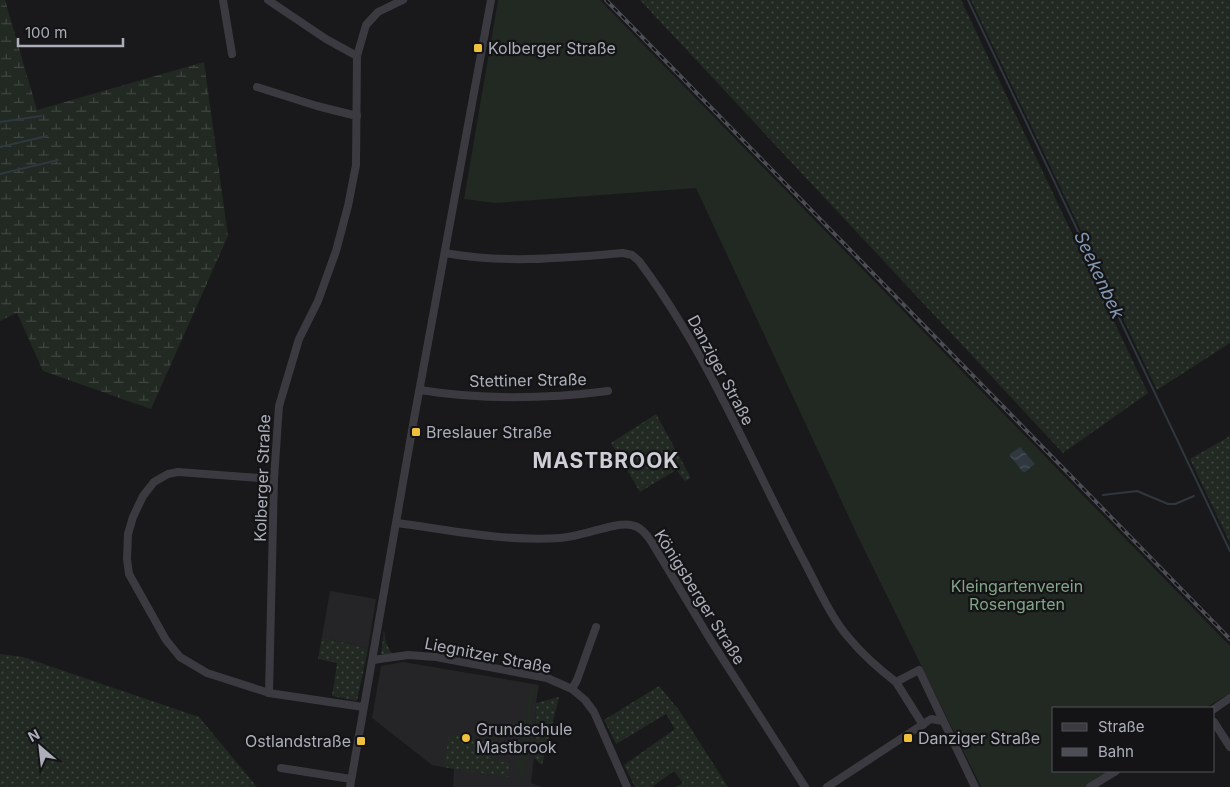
<svg xmlns="http://www.w3.org/2000/svg" width="1230" height="787" font-family="Inter,sans-serif">
	<style>
		.built { fill: #252528 }
		.grass { fill: url(#grass-dots) }
		.wetland { fill: url(#wetland-marsh) }
		.garden { fill: #212922 }
		.water { fill: url(#water-waves) }
		.lines { fill: none; stroke-linecap: round; stroke-linejoin: round }
		.stream { stroke: #2f373f; stroke-width: 2 }
		.minor { stroke: #3a3a40; stroke-width: 8 }
		.rail-casing { stroke: #4d4e55; stroke-width: 4 }
		.rail { stroke: #141416; stroke-width: 2; stroke-dasharray: 5.5; stroke-linecap: butt }
		.poi-dot { fill: #eec03e; stroke: #141416; stroke-width: 2 }
		.labels { text-anchor: middle; stroke-width: 4.5; stroke-linejoin: round; paint-order: stroke }
		.poi-label { font-size: 16px; fill: #acafba; stroke: #141416; text-anchor: start }
		.street-label { font-size: 16px; fill: #acafba; stroke: #141416 }
		.park-label { font-size: 16px; fill: #83a588; stroke: #141416 }
		.water-label { font-size: 18px; font-style: italic; fill: #849ab4; stroke: #141416 }
		.district-label { font-size: 21px; font-weight: bold; letter-spacing: 1px; fill: #cdced6; stroke: #141416 }
	</style>
	<defs>
		<pattern id="grass-dots" width="8" height="8" patternUnits="userSpaceOnUse" patternTransform="scale(1.25)"><rect width="8" height="8" fill="#212922"/><path d="M2 2h.1M6 6h.1" fill="none" stroke="#3f4640" stroke-width="1.8" stroke-linecap="round"/></pattern>
		<pattern id="wetland-marsh" width="20" height="14" patternUnits="userSpaceOnUse" patternTransform="scale(1.25)"><rect width="20" height="14" fill="#212922"/><path d="M1 5h8M5 5V1M11 12h8M15 12V8" fill="none" stroke="#3f4640"/></pattern>
		<pattern id="water-waves" width="16" height="10" patternUnits="userSpaceOnUse" patternTransform="scale(1.25)"><rect width="16" height="10" fill="#2f373f"/><path d="M0 5q4-4 8 0t8 0" fill="none" stroke="#4a5159"/></pattern>
	</defs>
	<rect width="100%" height="100%" fill="#19191b"/>
	<g class="built">
		<path d="M330 591 376 599 368 649 322 637Z"/>
		<path d="M403 662 539 685 536 703 534 758 531 783 542 787H453L454 769 432 765 372 718 381 666Z"/>
	</g>
	<g class="grass">
		<path d="M640 0H961L1148 393 1063 453Z"/>
		<path d="M971 0H1230V343L1157 390Z"/>
		<path d="M656 414 691 478 685 481 676 470 640 492 611 443Z"/>
		<path d="M1230 436V543L1190 459Z"/>
		<path d="M384 630 386 643 392 654 385 656 381 654Z"/>
		<path d="M322 637 368 649 357 701 332 696 337 663 318 659Z"/>
		<path d="M0 654 23 657 199 717 257 787H0Z"/>
		<path d="M659 686 679 710 728 787H676L683 783 674 771 652 787H635L624 765 675 729 666 714 616 744 604 720Z"/>
		<path d="M559 697 542 765 534 758 536 703Z"/>
		<path d="M449 735 474 737V740L488 742 489 737 497 738 494 760 509 763 508 777 444 767Z"/>
	</g>
	<path class="wetland" d="M0 0H5L37 110 204 62 228 236 151 409 43 371 17 313 0 321Z"/>
	<g class="garden">
		<path d="M498 0H600L1230 646V693L1206 708H1054V771H1110L1085 787H981L860 541 696 188 495 203 464 199Z"/>
		<path d="M531 687 535 688 530 716 533 717 523 779H519L520 771 516 770Z"/>
	</g>
	<path class="water" d="M1020 447 1035 464 1025 472H1023L1010 456V454Z"/>
	<g class="lines">
		<g class="stream">
			<path d="M968 0 1230 551"/>
			<path d="M0 122 41 116"/>
			<path d="M0 147 47 136"/>
			<path d="M0 174 58 160"/>
			<path d="M1103 495 1137 491 1168 504H1175L1194 496"/>
		</g>
		<g class="minor">
			<path d="M223 0 232 54"/>
			<path d="M268 0 326 39 357 56"/>
			<path d="M257 87 317 106 357 116"/>
			<path d="M445 253C504 264 564 258 623 253L632 255 639 261C671 304 699 352 723 400 751 454 776 509 805 563 817 586 832 619 849 638 863 655 879 669 896 682"/>
			<path d="M420 390C482 400 545 399 608 391"/>
			<path d="M274 479 178 472 168 474 154 482 143 496 133 517 128 534 127 559 129 574 166 640 180 657 207 673 269 693 363 707"/>
			<path d="M397 523C450 530 506 542 560 538 582 537 613 522 631 525 640 526 646 534 651 541L710 639 805 787"/>
			<path d="M373 660 408 655 436 657 547 678 572 689 585 700 594 712 627 787"/>
			<path d="M572 689 577 680 596 627"/>
			<path d="M269 693 274 479 279 406 299 339 318 301 336 251 348 206 356 165 357 56 366 25 378 12 403 0"/>
			<path d="M1214 709 1230 698"/>
			<path d="M1214 722 1230 747"/>
			<path d="M923 725 896 682 919 670 975 787"/>
			<path d="M281 768 351 779"/>
			<path d="M350 787 414 419 491 0"/>
			<path d="M827 787 931 719 943 721"/>
			<path d="M1090 787 1116 771"/>
		</g>
		<defs>
			<path id="rail" d="M606 0 1230 639"/>
		</defs>
		<use href="#rail" class="rail-casing"/>
		<use href="#rail" class="rail"/>
	</g>
	<g class="poi-dot">
		<rect x="473" y="43" width="10" height="10" rx="2.5"/>
		<rect x="411" y="427" width="10" height="10" rx="2.5"/>
		<circle cx="466" cy="738" r="5"/>
		<rect x="903" y="733" width="10" height="10" rx="2.5"/>
		<rect x="356" y="736" width="10" height="10" rx="2.5"/>
	</g>
	<g class="labels">
		<g class="poi-label">
			<text x="488" y="54">Kolberger Straße</text>
			<text x="426" y="438">Breslauer Straße</text>
			<text x="476" y="735">Grundschule<tspan x="476" dy="18">Mastbrook</tspan></text>
			<text x="918" y="744">Danziger Straße</text>
			<text x="351" y="747" text-anchor="end">Ostlandstraße</text>
		</g>
		<g class="street-label">
			<text transform="translate(721 370) rotate(62)" y="6">Danziger Straße</text>
			<text transform="translate(528 380) rotate(-1)" y="6">Stettiner Straße</text>
			<text transform="translate(262 478) rotate(-88)" y="6">Kolberger Straße</text>
			<text transform="translate(700 597) rotate(58)" y="6">Königsberger Straße</text>
			<text transform="translate(488 655) rotate(11)" y="6">Liegnitzer Straße</text>
		</g>
		<g class="park-label">
			<text x="1017" y="592">Kleingartenverein<tspan x="1017" dy="18">Rosengarten</tspan></text>
		</g>
		<g class="water-label">
			<text transform="translate(1099 275) rotate(65)" y="6">Seekenbek</text>
		</g>
		<g class="district-label">
			<text x="606" y="468">MASTBROOK</text>
		</g>
	</g>
	<rect x="1052" y="707" width="162" height="65" fill="#141416" stroke="#515258"/>
	<rect x="1062" y="723" width="25" height="8" fill="#3a3a40" stroke="#515258"/>
	<text x="1098" y="732" font-size="15" fill="#acafba">Straße</text>
	<rect x="1062" y="748" width="25" height="8" fill="#4d4e55" stroke="#515258"/>
	<text x="1098" y="757" font-size="15" fill="#acafba">Bahn</text>
	<g transform="translate(40 747) rotate(332)" stroke="#141416" stroke-width="4" paint-order="stroke">
	<path d="M0-4L9 19L0 12L-9 19Z" fill="#acafba"/>
	<text y="-8" font-size="14" font-weight="bold" text-anchor="middle" fill="#acafba">N</text>
	</g>
	<path d="M18 38v8h105v-8" fill="none" stroke="#acafba" stroke-width="2.5"/>
	<text x="25" y="38" font-size="15" fill="#acafba" stroke="#141416" stroke-width="4" paint-order="stroke">100 m</text>
</svg>
